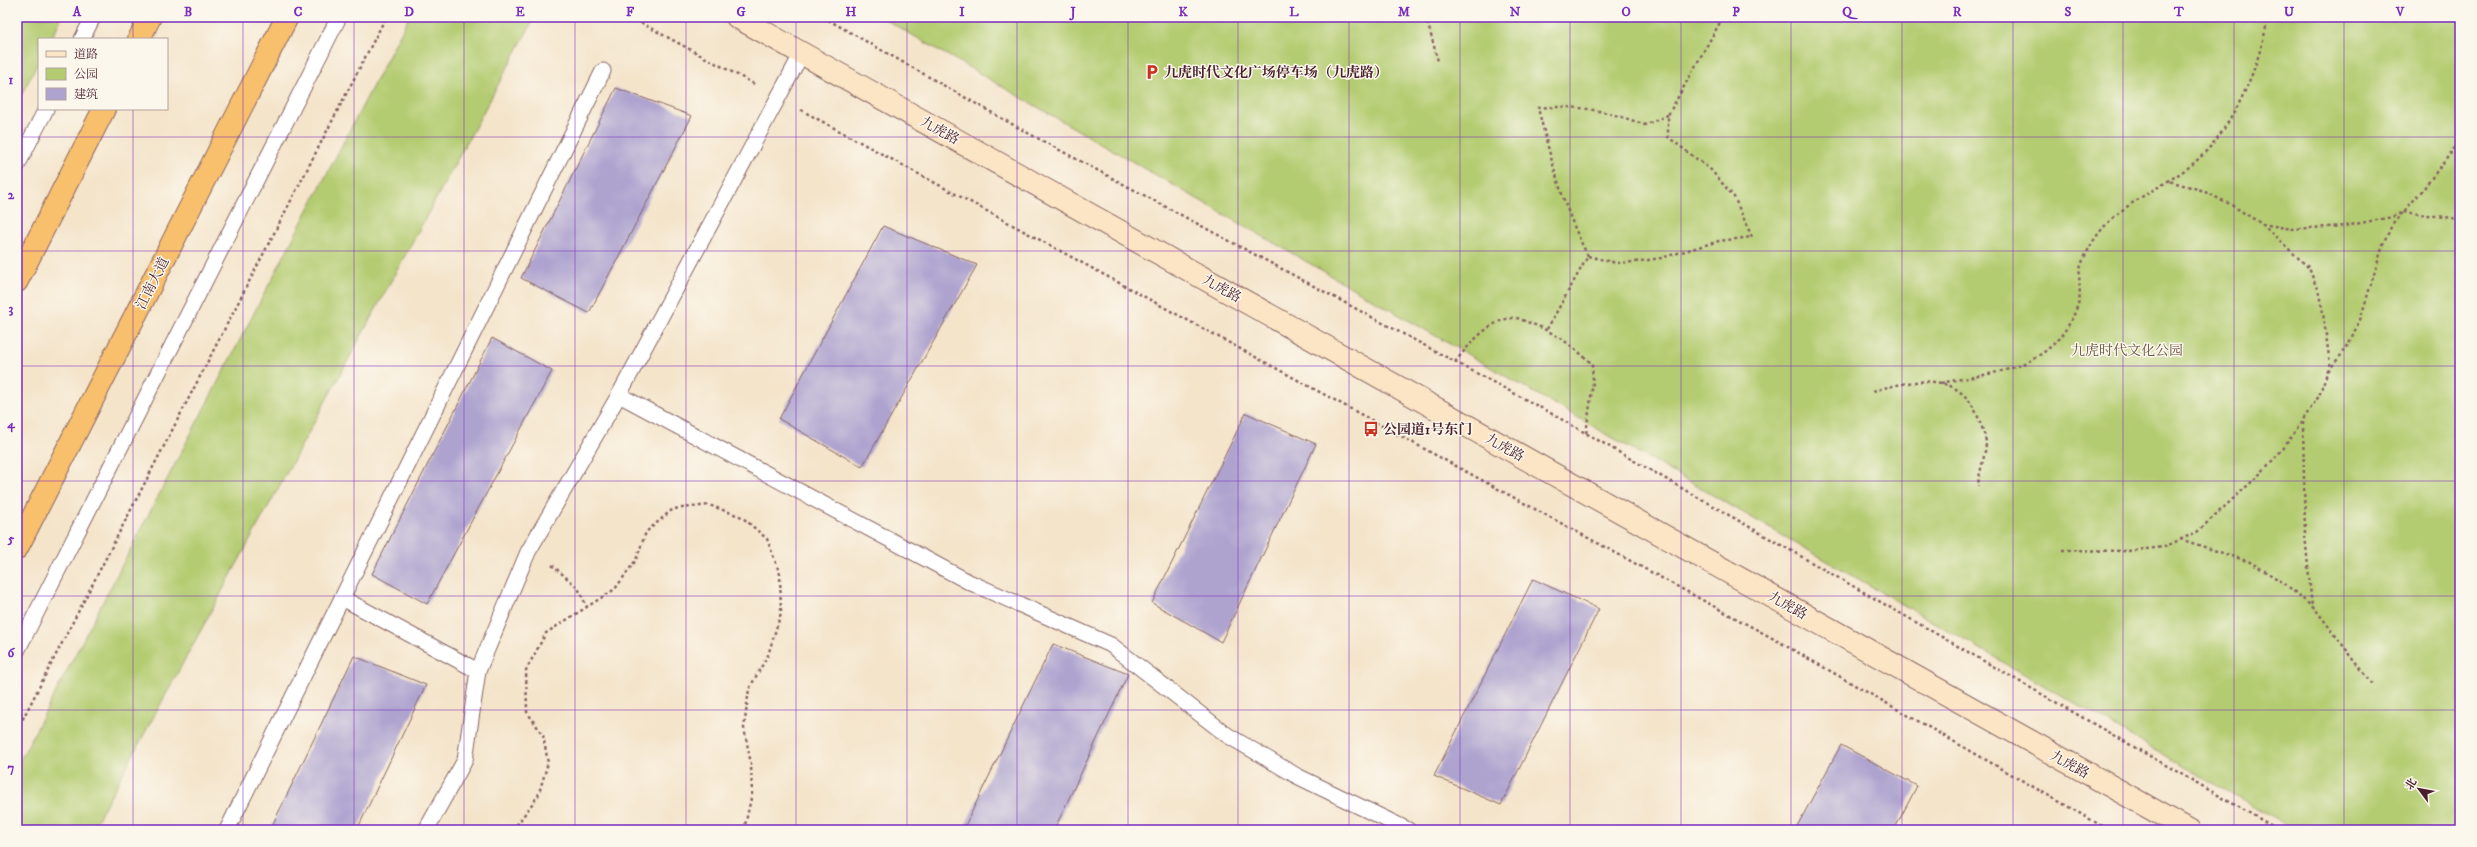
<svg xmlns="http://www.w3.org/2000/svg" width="2477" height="847" font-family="'IM FELL DW Pica','Noto Serif SC',serif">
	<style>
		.green { fill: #b4cc71; stroke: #7f764e }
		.building { fill: #aea3cf }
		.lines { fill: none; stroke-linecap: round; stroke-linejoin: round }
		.lane-casing { stroke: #866463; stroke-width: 17 }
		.secondary-casing { stroke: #866463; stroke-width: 24 }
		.highway-casing { stroke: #866463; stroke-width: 24 }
		.path { stroke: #866463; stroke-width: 2.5; stroke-dasharray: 3 3; stroke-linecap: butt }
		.lane { stroke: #fff; stroke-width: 15 }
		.secondary { stroke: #fce5c4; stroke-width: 22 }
		.highway { stroke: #f8bf6c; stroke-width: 22 }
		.grid { fill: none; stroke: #7b2cbf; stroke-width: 1; stroke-opacity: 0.55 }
		.labels { text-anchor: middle; stroke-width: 3; stroke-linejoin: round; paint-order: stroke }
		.poi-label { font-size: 14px; font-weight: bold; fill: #4a1f2b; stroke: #fbf7ec; text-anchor: start }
		.street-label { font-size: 14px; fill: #4a1f2b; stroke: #fbf7ec }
		.park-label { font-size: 14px; fill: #6a5340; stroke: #fbf7ec }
		.neatline { fill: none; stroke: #7b2cbf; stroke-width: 1.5 }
		.grid-label { font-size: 13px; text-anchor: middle; font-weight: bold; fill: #7b2cbf }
	</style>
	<rect width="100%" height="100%" fill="#fbf7ec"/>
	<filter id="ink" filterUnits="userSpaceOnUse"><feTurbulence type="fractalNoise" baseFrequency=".025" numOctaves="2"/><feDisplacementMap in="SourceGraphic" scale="8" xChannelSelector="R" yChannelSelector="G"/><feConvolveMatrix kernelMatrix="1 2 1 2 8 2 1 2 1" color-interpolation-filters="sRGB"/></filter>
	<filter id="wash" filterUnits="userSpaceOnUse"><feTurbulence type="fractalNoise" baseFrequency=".012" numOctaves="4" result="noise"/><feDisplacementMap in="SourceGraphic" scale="16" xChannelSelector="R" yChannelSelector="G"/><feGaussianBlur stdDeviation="0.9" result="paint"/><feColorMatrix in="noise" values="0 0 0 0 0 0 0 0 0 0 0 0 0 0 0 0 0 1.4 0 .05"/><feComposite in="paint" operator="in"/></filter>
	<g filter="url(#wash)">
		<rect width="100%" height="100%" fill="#f4e4ca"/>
		<g class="green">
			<path d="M17 17H62L51 39H39V61L17 103Z"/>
			<path d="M409 17H535L92 830H17V766Z"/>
			<path d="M881 17H2460V830H2295Z"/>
		</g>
		<g id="blocks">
			<g class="building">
				<path d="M616 88 692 116 589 313 521 278Z"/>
				<path d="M883 226 977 265 862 467 779 419Z"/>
				<path d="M492 338 552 371 427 604 372 574Z"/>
				<path d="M1246 413 1316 444 1221 642 1152 603Z"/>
				<path d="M1533 579 1599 609 1501 805 1434 776Z"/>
				<path d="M1053 644 1128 674 1054 830H963Z"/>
				<path d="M354 656 426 685 357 830H270Z"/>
				<path d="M1841 745 1917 786 1894 830H1795Z"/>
			</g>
		</g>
	</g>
	<g filter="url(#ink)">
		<use href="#blocks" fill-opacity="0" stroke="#866463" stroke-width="1"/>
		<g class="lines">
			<defs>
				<g id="lane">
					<path d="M82 39 93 17"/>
					<path d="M17 166 46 109"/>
					<path d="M619 395 969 582 1111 645 1227 735 1297 776 1408 830"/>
					<path d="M342 598 478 671"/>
					<path d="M17 651 339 17"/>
					<path d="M227 830 603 71"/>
					<path d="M426 830 465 760 478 671 528 552 619 395 802 53"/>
				</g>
				<path id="secondary" d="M737 17 2189 830"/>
				<g id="highway">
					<path d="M139 39 150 17"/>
					<path d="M17 281 104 109"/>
					<path d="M17 548 287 17"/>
				</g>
			</defs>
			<use href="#lane" class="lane-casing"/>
			<use href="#secondary" class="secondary-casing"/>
			<use href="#highway" class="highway-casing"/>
			<g class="path">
				<path d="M630 17 756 85"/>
				<path d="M823 17 1026 132 1547 411 2279 830"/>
				<path d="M1426 17 1438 61"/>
				<path d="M801 110 1774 639 2109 830"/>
				<path d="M2262 224 2291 229 2345 226 2392 217 2403 212 2460 219"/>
				<path d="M1588 256 1616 263 1635 262 1661 258 1719 241 1752 237 1734 197 1711 170 1668 137V115L1723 17"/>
				<path d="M1547 329 1588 256C1563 208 1551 159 1538 108 1578 104 1607 111 1645 125L1668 115"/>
				<path d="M1455 362C1468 346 1491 317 1516 318 1519 318 1524 321 1527 322 1553 331 1572 345 1592 364L1593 382 1586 434"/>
				<path d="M2328 371 2346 349 2360 320 2383 245 2392 225 2421 192 2460 141"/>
				<path d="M1941 383C1978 375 2020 373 2049 348 2063 337 2075 317 2079 300 2081 290 2078 279 2080 270 2081 262 2087 252 2091 245 2111 209 2150 194 2182 172 2229 141 2259 70 2268 17"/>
				<path d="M1873 391C1913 380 1959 369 1978 417 1981 425 1986 436 1986 444 1985 457 1979 472 1978 486"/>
				<path d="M2303 422 2305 535 2312 607"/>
				<path d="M2180 539 2250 562 2284 583 2316 610 2374 686"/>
				<path d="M2062 550 2127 551 2164 547 2197 532 2258 476 2283 449 2319 396 2330 364 2321 299 2309 268 2262 224 2228 203 2201 190 2169 181"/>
				<path d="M552 565 578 588 587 607"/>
				<path d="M17 730 386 17"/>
				<path d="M513 830 538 796 548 763 543 735 527 712 526 670 546 633 615 589 636 560 646 532 673 509 709 505 742 517 767 539 780 574 781 613 768 655 749 689 744 728 751 764 752 794 744 830"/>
			</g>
			<use href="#lane" class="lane"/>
			<use href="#secondary" class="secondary"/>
			<use href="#highway" class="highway"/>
		</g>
	</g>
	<path class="grid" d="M133 17V39M243 17V830M354 17V830M464 17V830M575 17V830M686 17V830M796 17V830M907 17V830M1017 17V830M1128 17V830M1238 17V830M1349 17V830M1460 17V830M1570 17V830M1681 17V830M1791 17V830M1902 17V830M2013 17V830M2123 17V830M2234 17V830M2344 17V830M133 109V830M17 137H2460M17 251H2460M17 366H2460M17 481H2460M17 596H2460M17 710H2460"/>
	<defs>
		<symbol id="parking-bare" viewBox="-9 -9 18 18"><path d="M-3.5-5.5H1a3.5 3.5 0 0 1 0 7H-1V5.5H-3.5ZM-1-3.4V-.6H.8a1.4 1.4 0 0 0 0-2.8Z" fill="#c8321e" stroke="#fbf7ec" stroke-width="2.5" paint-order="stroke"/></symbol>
		<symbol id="bus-bare" viewBox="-9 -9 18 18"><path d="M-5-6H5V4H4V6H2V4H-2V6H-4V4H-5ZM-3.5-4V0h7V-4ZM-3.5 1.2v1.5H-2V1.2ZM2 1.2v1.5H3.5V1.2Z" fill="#c8321e" stroke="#fbf7ec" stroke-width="2.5" paint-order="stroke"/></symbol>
	</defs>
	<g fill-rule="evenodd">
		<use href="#parking-bare" x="1141" y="61" width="22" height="22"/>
		<use href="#bus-bare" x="1360" y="418" width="22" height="22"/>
	</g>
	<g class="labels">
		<g class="poi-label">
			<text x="1164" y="77">九虎时代文化广场停车场（九虎路）</text>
			<text x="1383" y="434">公园道1号东门</text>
		</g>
		<g class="street-label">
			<text transform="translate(940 130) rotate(29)" y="5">九虎路</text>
			<text transform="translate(152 283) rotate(-63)" y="5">江南大道</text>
			<text transform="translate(1222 288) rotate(29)" y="5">九虎路</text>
			<text transform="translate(1505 447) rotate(29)" y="5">九虎路</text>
			<text transform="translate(1788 605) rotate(29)" y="5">九虎路</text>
			<text transform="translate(2070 764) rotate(29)" y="5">九虎路</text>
		</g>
		<g class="park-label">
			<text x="2127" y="355">九虎时代文化公园</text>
		</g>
	</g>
	<rect width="2477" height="847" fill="none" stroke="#fbf7ec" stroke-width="44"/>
	<rect x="38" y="38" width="130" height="72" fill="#fbf7ec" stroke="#b4a19f"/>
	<rect x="46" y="51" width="20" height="6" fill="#fce5c4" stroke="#b4a19f"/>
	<text x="74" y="58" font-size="12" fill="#4a1f2b">道路</text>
	<rect x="46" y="68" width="20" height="12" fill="#b4cc71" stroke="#b4a19f"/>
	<text x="74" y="78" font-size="12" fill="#4a1f2b">公园</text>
	<rect x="46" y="88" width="20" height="12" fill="#aea3cf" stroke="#b4a19f"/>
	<text x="74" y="98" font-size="12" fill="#4a1f2b">建筑</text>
	<g transform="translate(2419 789) rotate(302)" stroke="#fbf7ec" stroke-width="3" paint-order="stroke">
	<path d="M0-3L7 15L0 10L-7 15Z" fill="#4a1f2b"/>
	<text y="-6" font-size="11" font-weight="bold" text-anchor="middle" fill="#4a1f2b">北</text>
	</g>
	<rect x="22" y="22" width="2433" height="803" class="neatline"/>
	<g class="grid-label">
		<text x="77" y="16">A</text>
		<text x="188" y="16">B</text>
		<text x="298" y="16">C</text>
		<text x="409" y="16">D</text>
		<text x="520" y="16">E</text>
		<text x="630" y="16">F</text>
		<text x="741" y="16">G</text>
		<text x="851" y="16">H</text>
		<text x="962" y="16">I</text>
		<text x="1073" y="16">J</text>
		<text x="1183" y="16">K</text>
		<text x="1294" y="16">L</text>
		<text x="1404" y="16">M</text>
		<text x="1515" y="16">N</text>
		<text x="1626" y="16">O</text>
		<text x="1736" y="16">P</text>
		<text x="1847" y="16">Q</text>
		<text x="1957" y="16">R</text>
		<text x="2068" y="16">S</text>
		<text x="2179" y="16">T</text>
		<text x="2289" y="16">U</text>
		<text x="2400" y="16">V</text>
		<text x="11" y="84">1</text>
		<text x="11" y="199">2</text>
		<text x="11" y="313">3</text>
		<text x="11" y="428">4</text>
		<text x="11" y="543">5</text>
		<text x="11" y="657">6</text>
		<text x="11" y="772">7</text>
	</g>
</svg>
